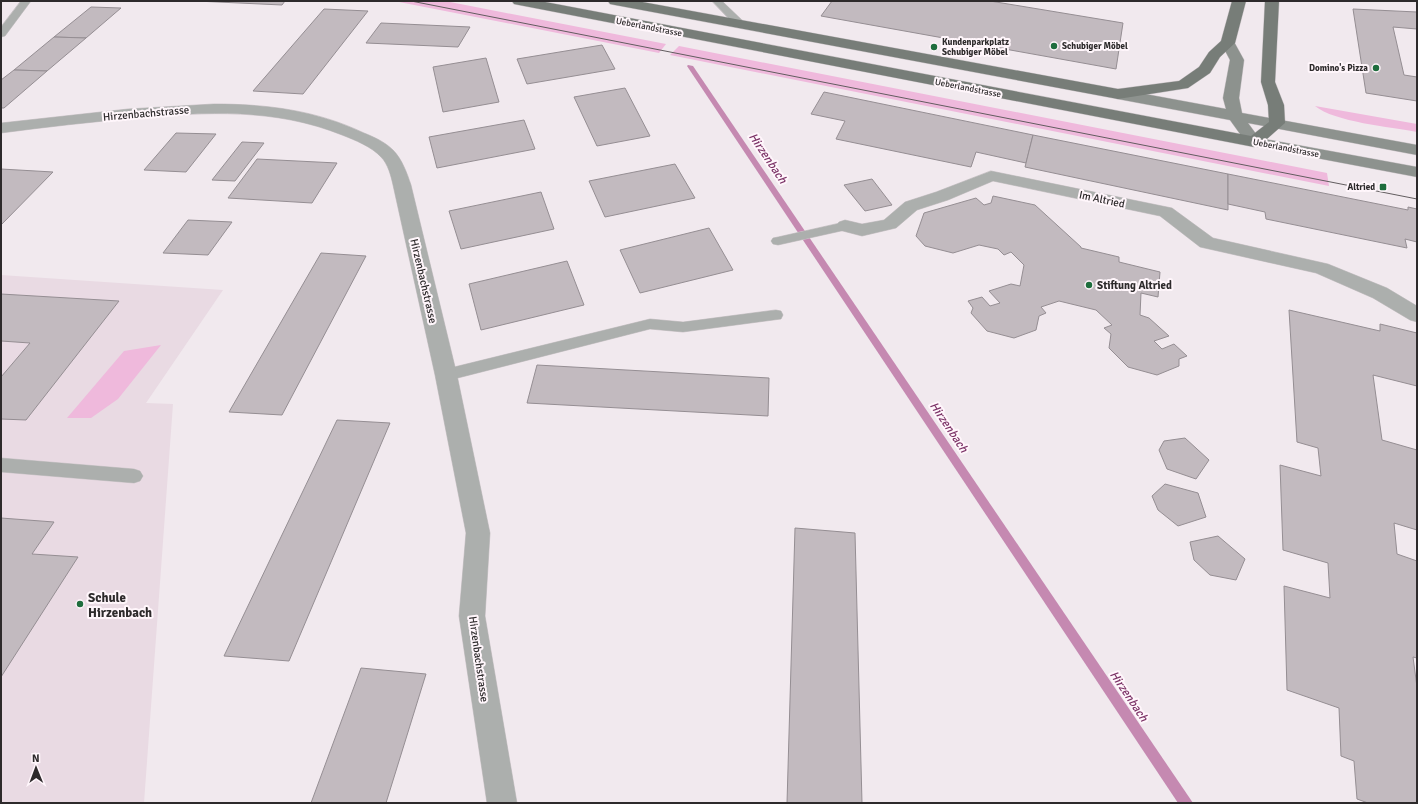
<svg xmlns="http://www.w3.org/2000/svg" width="1418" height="804" font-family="Signika,sans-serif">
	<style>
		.built { fill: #e9dae3 }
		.green { fill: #efb9dc }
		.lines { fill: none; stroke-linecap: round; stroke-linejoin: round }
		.stream { fill: #c589b1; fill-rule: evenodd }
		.building { fill: #c2babf; stroke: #958e93 }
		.service-casing { stroke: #cec7cb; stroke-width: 1 }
		.minor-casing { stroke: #cec7cb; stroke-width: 1 }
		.secondary-casing { stroke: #cec7cb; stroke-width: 1 }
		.primary-casing { stroke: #cec7cb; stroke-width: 1 }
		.service { fill: #acafad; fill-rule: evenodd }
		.minor { fill: #acafad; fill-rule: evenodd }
		.secondary { fill: #8d928e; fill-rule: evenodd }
		.primary { fill: #777d78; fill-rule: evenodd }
		.tram { stroke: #625d5f; stroke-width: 1 }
		.poi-dot { fill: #1e6d3d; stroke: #fff6fb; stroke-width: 1.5 }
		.labels { text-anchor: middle; stroke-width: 4; stroke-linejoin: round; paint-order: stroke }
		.far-street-label { font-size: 9px; fill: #2d2a2b; stroke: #fff6fb }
		.far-poi-label { font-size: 9px; font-weight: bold; fill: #2d2a2b; stroke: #fff6fb; text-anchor: start }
		.street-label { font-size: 11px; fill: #2d2a2b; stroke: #fff6fb }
		.poi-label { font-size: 11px; font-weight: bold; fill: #2d2a2b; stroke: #fff6fb; text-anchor: start }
		.water-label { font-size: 12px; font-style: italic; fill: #7c3367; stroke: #fff6fb }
		.near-poi-label { font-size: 13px; font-weight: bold; fill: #2d2a2b; stroke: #fff6fb; text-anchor: start }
	</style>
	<rect width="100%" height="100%" fill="#f1e9ee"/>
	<path class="built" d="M1 275 223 290 146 403 173 404 144 803H1Z"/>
	<g class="green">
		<path d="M394 1H445L666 44 659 53Z"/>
		<path d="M679 46 1327 173 1329 186 670 55Z"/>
		<path d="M1315 106 1417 124V132C1391 127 1334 122 1315 106Z"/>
		<path d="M161 345 118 399 91 418H67L124 351Z"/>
	</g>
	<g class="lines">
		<path class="stream" d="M688 65 693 66 1193 803H1178L687 66Z"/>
	</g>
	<g class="building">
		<path d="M196 1H285L282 5Z"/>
		<path d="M832 1H990L1123 23 1116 69 821 16Z"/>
		<path d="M91 7 121 8 86 38 54 37Z"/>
		<path d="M324 9 368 11 303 94 253 91Z"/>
		<path d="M1353 9 1417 12V29L1393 27 1404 75 1417 77V101L1366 93Z"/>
		<path d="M381 23 470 27 458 47 366 43Z"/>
		<path d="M54 37 86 38 47 71 14 70Z"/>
		<path d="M602 45 615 69 527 84 517 59Z"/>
		<path d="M486 58 499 102 443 112 433 67Z"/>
		<path d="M14 70 47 71 4 108H1V80Z"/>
		<path d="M625 88 650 136 597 146 574 97Z"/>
		<path d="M824 92 1033 135 1026 163 976 152 971 167 836 139 845 121 811 114Z"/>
		<path d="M524 120 535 149 437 168 429 137Z"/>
		<path d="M176 133 216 134 186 172 144 170Z"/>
		<path d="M1033 135 1228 174V210L1025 167Z"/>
		<path d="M242 142 264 143 235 181 212 180Z"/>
		<path d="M257 159 337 163 312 203 228 198Z"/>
		<path d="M675 164 695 198 605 217 589 181Z"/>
		<path d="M1 169 53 172 1 225Z"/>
		<path d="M1228 174 1408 210V207L1417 209V242L1405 239 1407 248 1266 219 1265 212 1228 204Z"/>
		<path d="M872 179 892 205 865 211 844 185Z"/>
		<path d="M541 192 554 229 461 249 449 211Z"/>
		<path d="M993 196 1035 205 1081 247V248L1119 257V262L1160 272 1158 297 1141 293 1140 315 1149 318 1169 336 1154 341 1162 349 1174 344 1187 356 1179 359V366L1157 375 1128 367 1109 348 1111 334 1104 328 1112 325 1096 310 1059 301 1041 307 1046 313 1039 316 1036 330 1014 338 987 331 971 313 973 308 968 301 982 297 990 306 1000 303 989 291 1011 284 1020 286 1024 265 1011 252 1004 255 998 249 979 245 953 253 925 246 916 236 924 213 976 198 984 205 991 203Z"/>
		<path d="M188 220 232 222 208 255 163 253Z"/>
		<path d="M709 228 733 270 640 293 620 250Z"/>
		<path d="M321 253 366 256 282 415 229 412Z"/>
		<path d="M567 261 584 305 481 330 469 284Z"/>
		<path d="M1 294 119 301 26 420 1 419V377L30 343 1 341Z"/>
		<path d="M1289 310 1380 331V324L1417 333V386L1373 375 1382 440 1417 450V530L1394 523 1397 554 1417 561V658L1413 657 1417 687V803H1368L1357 799 1354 761 1341 756 1339 708 1287 690 1284 586 1330 598 1328 563 1283 550 1280 465 1321 476 1318 448 1297 442Z"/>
		<path d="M537 365 769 378 768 416 527 403Z"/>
		<path d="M337 420 390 423 289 661 224 656Z"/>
		<path d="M1185 438 1209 460 1196 479 1167 469 1159 450 1164 441Z"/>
		<path d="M1165 484 1198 493 1206 517 1178 526 1158 510 1152 496Z"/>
		<path d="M1 518 54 522 32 554 78 557 1 677Z"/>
		<path d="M795 528 855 533 862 803H787Z"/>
		<path d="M1218 536 1245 559 1236 580 1210 575 1194 560 1190 542Z"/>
		<path d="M361 668 426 674 386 803H311Z"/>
	</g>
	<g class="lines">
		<defs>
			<g id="service">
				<path d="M21 1H31L5 36 1 37V27Z"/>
				<path d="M712 1H722L744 22 745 24 744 26H736Z"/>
				<path d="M845 222 850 223 852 226 850 229 778 245 773 244 771 241 773 238 778 237Z"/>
				<path d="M776 310 781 311 783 315 781 319 683 332 650 329 446 381 440 379 438 375 440 371 446 369 650 319 683 322Z"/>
				<path d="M1 458 134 469 140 471 143 476 140 481 134 483 1 472Z"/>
			</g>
			<g id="minor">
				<path d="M214 104C266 104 316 110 364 133 374 137 385 142 393 150 402 159 407 173 411 185L457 375 490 533 485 616 517 803H487L459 616 466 533 435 375 393 185C391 176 388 164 381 157 372 147 355 140 342 135 275 108 207 112 136 118 91 122 46 127 1 133V123L128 109Z"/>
				<path d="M991 171 1172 208 1213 238 1328 264 1387 288 1417 306V322L1410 320 1373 298 1316 273 1200 247 1160 216 993 181 948 200 917 210 896 228 862 236 839 230 836 226 839 222 845 220 862 224 884 220 905 202 936 192Z"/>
			</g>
			<path id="secondary" d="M1228 39 1233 40 1244 60 1239 98 1242 113 1417 145V155L1248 123 1259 138 1417 167V177L1248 145 1230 120 1118 99 1113 97 1110 94 1113 91 1118 89 1226 109 1223 98 1230 60 1221 43 1223 40Z"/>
			<g id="primary">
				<path d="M512 1H540L1251 136 1269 122 1268 105 1261 82 1265 1H1279L1275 82 1284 105 1285 123 1260 145 1254 147 519 5 514 4Z"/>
				<path d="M608 1H637L1118 89 1179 81 1199 67 1209 52 1221 41 1232 1H1246L1235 43 1220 57 1210 73 1188 88 1118 99 615 5 610 4Z"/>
			</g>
		</defs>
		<use href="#service" class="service-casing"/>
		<use href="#minor" class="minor-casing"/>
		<use href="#secondary" class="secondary-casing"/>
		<use href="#primary" class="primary-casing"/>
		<use href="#service" class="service"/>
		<use href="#minor" class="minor"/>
		<use href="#secondary" class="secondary"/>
		<use href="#primary" class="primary"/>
		<path class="tram" d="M411 1 1417 199"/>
	</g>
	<g class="poi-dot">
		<circle cx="1054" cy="46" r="4"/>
		<circle cx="934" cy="47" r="4"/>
		<circle cx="1376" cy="68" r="4"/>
		<rect x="1379" y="183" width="8" height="8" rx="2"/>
		<circle cx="1089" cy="285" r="4"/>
		<circle cx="80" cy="604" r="4"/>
	</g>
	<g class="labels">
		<g class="far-street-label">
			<text transform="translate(649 27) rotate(11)" y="3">Ueberlandstrasse</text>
			<text transform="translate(968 88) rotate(11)" y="3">Ueberlandstrasse</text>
			<text transform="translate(1286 148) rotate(11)" y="3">Ueberlandstrasse</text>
		</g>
		<g class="far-poi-label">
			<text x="942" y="45">Kundenparkplatz<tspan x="942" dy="10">Schubiger Möbel</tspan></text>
			<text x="1062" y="49">Schubiger Möbel</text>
			<text x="1368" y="71" text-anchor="end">Domino's Pizza</text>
			<text x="1375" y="190" text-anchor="end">Altried</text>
		</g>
		<g class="street-label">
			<text transform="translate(146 113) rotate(-5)" y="4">Hirzenbachstrasse</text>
			<text transform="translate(1102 199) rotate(12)" y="4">Im Altried</text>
			<text transform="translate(424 281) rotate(77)" y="4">Hirzenbachstrasse</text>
			<text transform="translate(479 659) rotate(82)" y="4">Hirzenbachstrasse</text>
		</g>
		<g class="poi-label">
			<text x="1097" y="289">Stiftung Altried</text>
		</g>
		<g class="water-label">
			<text transform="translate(768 158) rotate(56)" y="4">Hirzenbach</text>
			<text transform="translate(949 427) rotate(56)" y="4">Hirzenbach</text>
			<text transform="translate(1129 696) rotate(56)" y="4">Hirzenbach</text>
		</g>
		<g class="near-poi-label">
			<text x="88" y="602">Schule<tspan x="88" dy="15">Hirzenbach</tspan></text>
		</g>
	</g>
	<rect width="1418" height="804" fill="none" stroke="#2d2a2b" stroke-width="4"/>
	<g transform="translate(36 768) rotate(359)" stroke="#fff6fb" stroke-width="3" paint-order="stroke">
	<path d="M0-3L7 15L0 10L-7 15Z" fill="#2d2a2b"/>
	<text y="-6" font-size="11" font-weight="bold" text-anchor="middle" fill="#2d2a2b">N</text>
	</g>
</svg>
